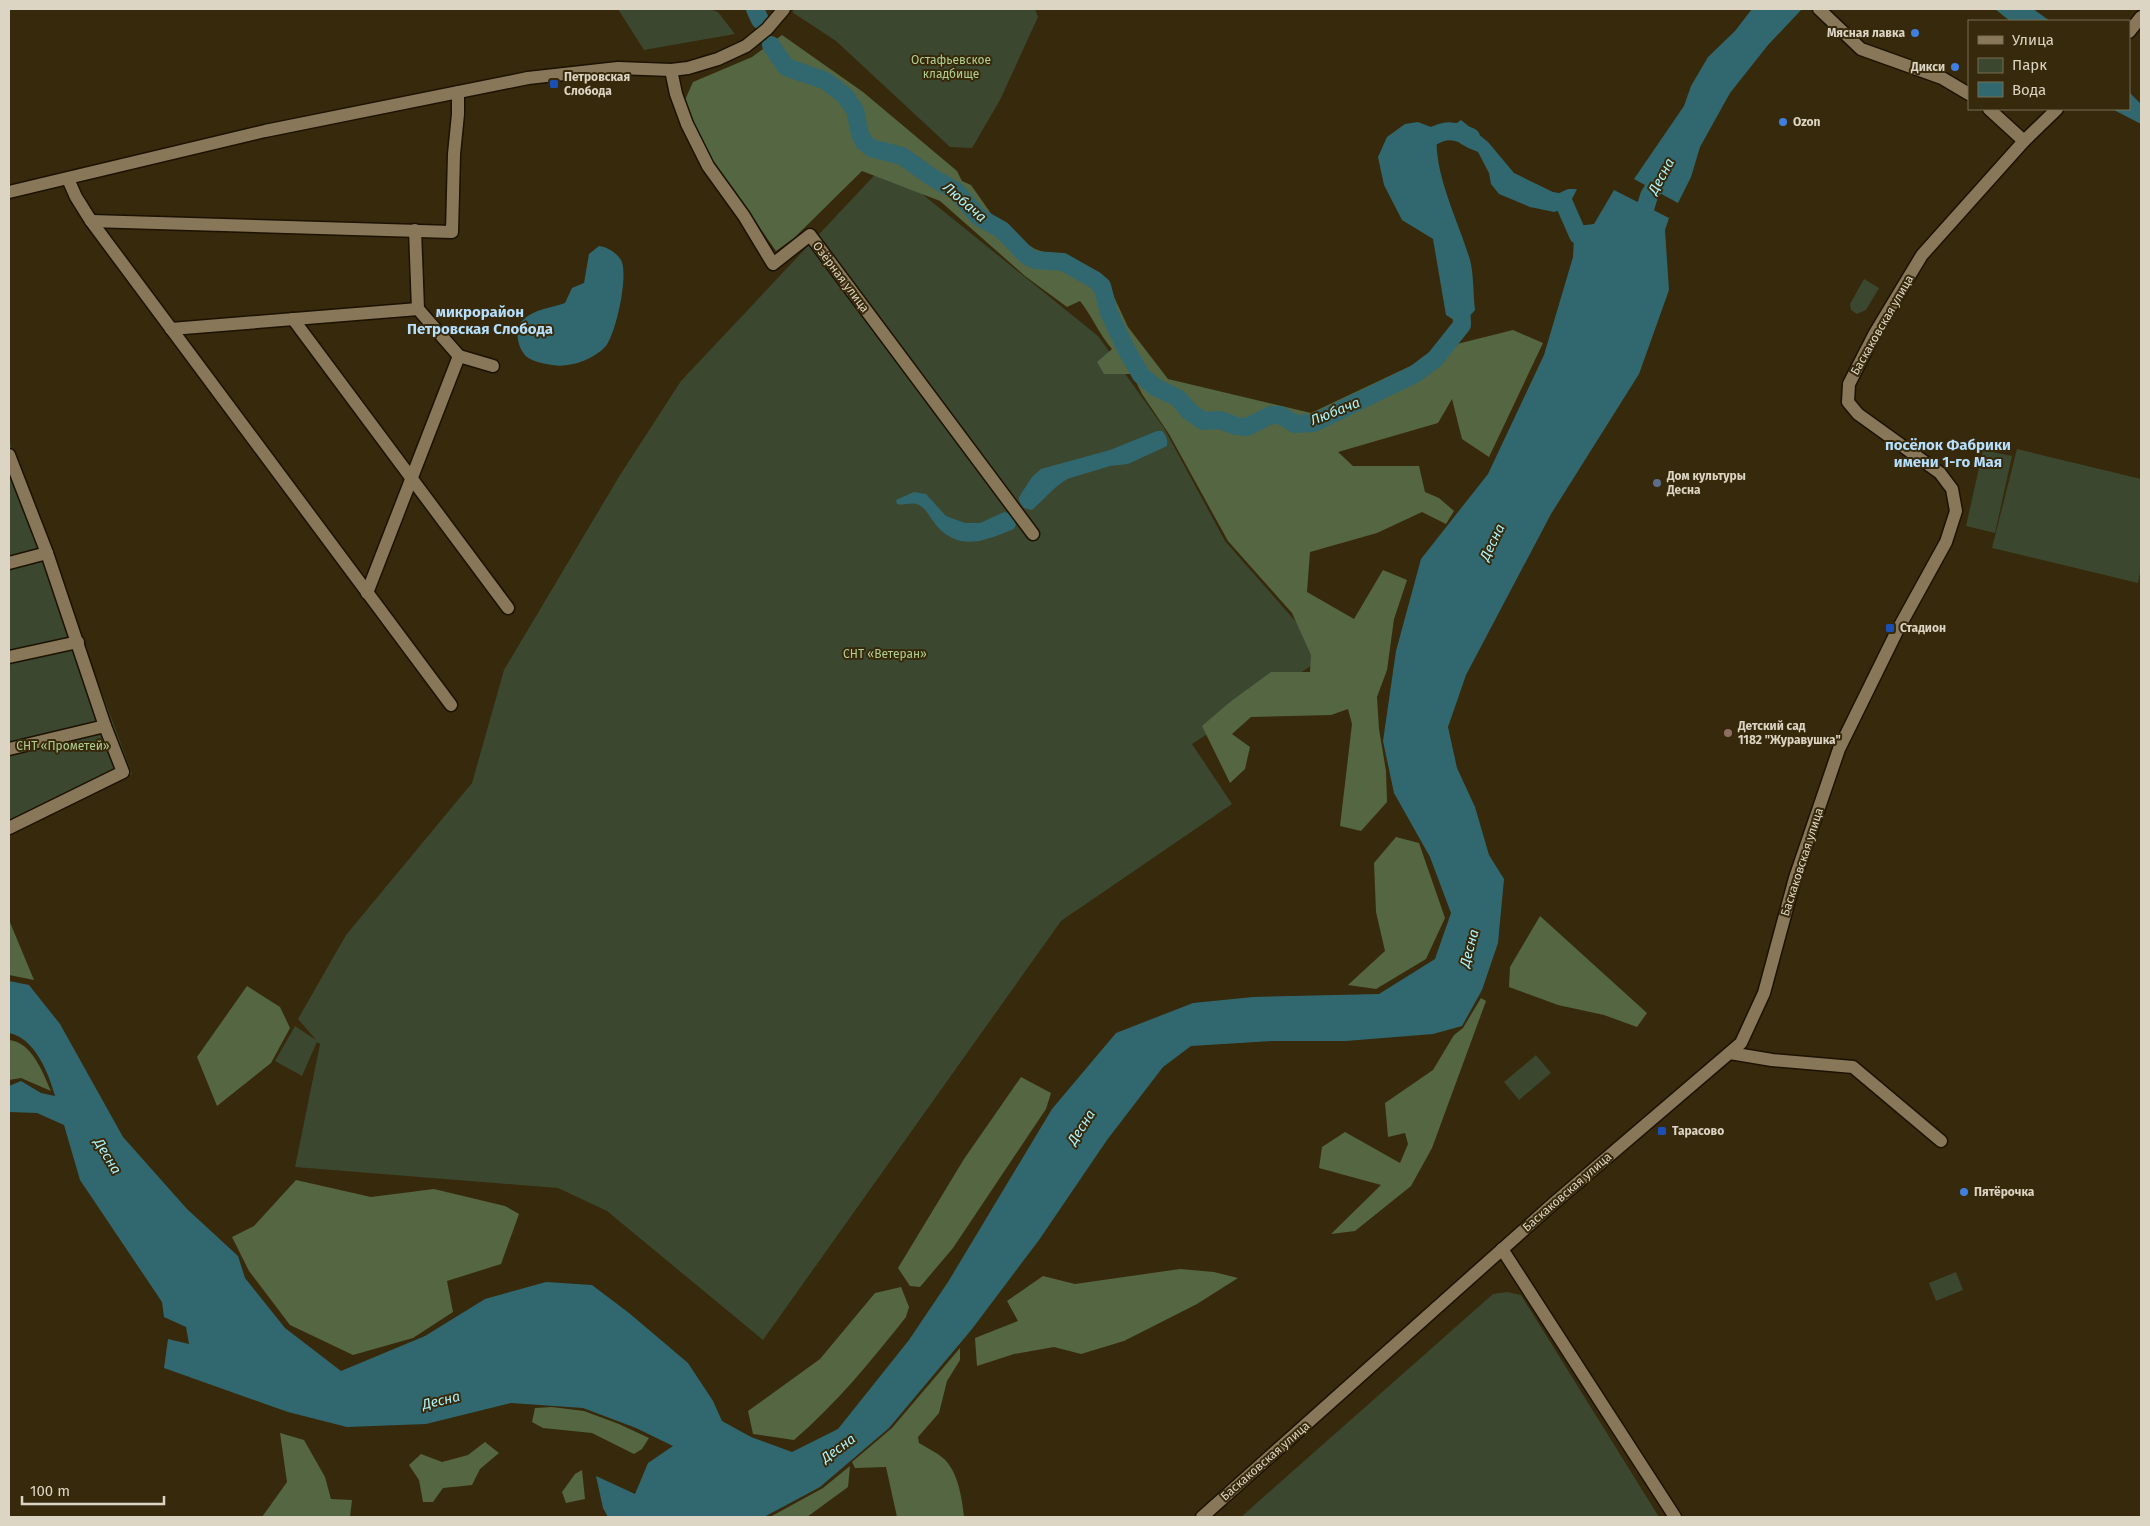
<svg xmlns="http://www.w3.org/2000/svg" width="2150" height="1526" font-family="'Fira Sans',sans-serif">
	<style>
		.green { fill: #3b472f }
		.forest { fill: #556642 }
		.water { fill: #31686f }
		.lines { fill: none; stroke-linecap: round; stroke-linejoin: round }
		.river { stroke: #31686f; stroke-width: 18 }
		.minor-casing { stroke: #1c1200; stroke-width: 15 }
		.minor { stroke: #887859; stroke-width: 12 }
		.shop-dot { fill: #3f7fe0; stroke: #37290b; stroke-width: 2 }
		.transit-dot { fill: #1a4fb4; stroke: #37290b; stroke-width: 2 }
		.service-dot { fill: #5c6f8a; stroke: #37290b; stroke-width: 2 }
		.education-dot { fill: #8d6e63; stroke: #37290b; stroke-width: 2 }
		.labels { text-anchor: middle; stroke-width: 4; stroke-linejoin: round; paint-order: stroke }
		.poi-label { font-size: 12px; font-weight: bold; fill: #ddd5c4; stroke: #37290b; text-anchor: start }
		.park-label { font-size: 12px; fill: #afce90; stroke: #37290b }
		.street-label { font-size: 12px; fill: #ddd5c4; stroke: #37290b }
		.water-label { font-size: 14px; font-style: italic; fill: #abf2fb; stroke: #37290b }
		.quarter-label { font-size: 15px; font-weight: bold; fill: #b5dffd; stroke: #37290b }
	</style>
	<rect width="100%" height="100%" fill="#37290b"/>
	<g class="green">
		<path d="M618 9H710L718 12 735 34 644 50Z"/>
		<path d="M795 9H1035L1038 17 1000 100 972 148 950 147 836 41 792 12Z"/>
		<path d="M885 164 1098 336 1164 428 1225 541 1326 656 1192 744 1232 804 1061 921 763 1340 607 1211 558 1188 295 1167 320 1044 317 1042 302 1076 275 1061 295 1026 316 1040 298 1019 346 935 472 783 504 670 620 475 681 381Z"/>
		<path d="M1864 279 1879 288 1866 310 1857 314 1851 310 1850 304Z"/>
		<path d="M9 441 132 774 9 834Z"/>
		<path d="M2017 449 2141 479V568L2138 583 1992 548Z"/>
		<path d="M1983 450 2012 456 1995 533 1966 526Z"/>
		<path d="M1536 1055 1551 1073 1519 1100 1504 1082Z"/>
		<path d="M1956 1272 1963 1290 1936 1301 1929 1283Z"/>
		<path d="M1507 1292 1521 1295 1659 1517H1241L1493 1294Z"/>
	</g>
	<g class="forest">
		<path d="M782 35 863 92 957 171 962 181 971 185 992 215 1011 234 1035 249 1089 268 1108 284 1128 327 1168 379 1311 413 1457 344 1513 330 1543 343 1489 457 1462 439 1452 399 1438 423 1338 452 1353 466H1419L1425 492 1439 498 1454 511 1446 524 1422 512 1377 533 1310 552 1307 592 1354 619 1383 570 1407 580 1394 619 1387 670 1377 697 1379 729 1386 771 1387 802 1361 831 1340 826 1352 724 1348 709 1331 715 1251 717 1232 734 1250 747 1245 769 1230 783 1202 726 1230 702 1271 672H1310L1311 655 1292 613 1228 541 1169 434 1142 394 1132 374H1104L1097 362 1112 349C1099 334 1092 316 1080 301L1067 307 1025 276 940 201 862 171 794 238 776 251 713 161 684 102 693 82 752 57Z"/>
		<path d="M1396 837 1419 843 1445 918 1426 959 1376 989 1348 985 1385 951 1376 912 1374 863Z"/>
		<path d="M1540 916 1647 1013 1637 1027 1604 1015 1558 1005 1509 987 1510 967Z"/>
		<path d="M9 920 34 980 9 975Z"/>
		<path d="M247 986 280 1007 290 1028 271 1063 217 1106 197 1057Z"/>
		<path d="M1481 998 1486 1001 1432 1148 1411 1186 1355 1231 1331 1234 1381 1185 1319 1168 1322 1147 1345 1132 1400 1163 1408 1144 1405 1133 1388 1137 1385 1103 1433 1070 1454 1035 1463 1028Z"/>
		<path d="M9 1040C32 1042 43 1073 51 1091L21 1078 9 1080Z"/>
		<path d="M1021 1077 1051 1093 1046 1109 953 1248 920 1287 910 1286 898 1268 964 1159Z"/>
		<path d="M296 1180 371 1197 434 1189 505 1206 519 1214 501 1264 447 1281 453 1312 413 1338 353 1355 290 1325 249 1271 232 1237 254 1226Z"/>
		<path d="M1180 1269 1214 1272 1238 1278 1197 1304 1124 1341 1081 1354 1054 1347 1014 1354 977 1366 975 1338 1018 1321 1007 1301 1043 1276 1075 1284Z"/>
		<path d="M901 1287 909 1307 906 1317C871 1361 837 1403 794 1440L753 1434 748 1411 820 1359 875 1293Z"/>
		<path d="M960 1348V1360L947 1381 939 1413 918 1437 919 1443C927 1448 936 1452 943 1458 958 1471 962 1498 964 1517H897L886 1467 855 1468 852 1462 892 1428Z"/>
		<path d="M552 1407 584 1411 619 1424 649 1438 642 1449 634 1454 592 1433 543 1428 532 1422 535 1408Z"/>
		<path d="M280 1433 304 1440 325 1477 331 1499 352 1500 350 1517H262L287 1482Z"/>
		<path d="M485 1442 499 1453 480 1469 472 1485 443 1488 433 1502H423L419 1480 409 1465 421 1454 442 1462 468 1455Z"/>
		<path d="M850 1466 848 1487 807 1517H770L823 1488Z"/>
		<path d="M582 1470 585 1499 566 1503 562 1492 575 1474Z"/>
	</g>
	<g class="water">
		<path d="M1752 9H1802L1768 45 1730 93 1700 147 1691 177 1678 203 1634 179 1684 106 1691 86 1708 57 1735 31Z"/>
		<path d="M1995 9H2033L2050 21H2010Z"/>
		<path d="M2129 92 2141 104V124L2112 109H2129Z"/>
		<path d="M1461 120 1488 142 1514 173 1557 194 1568 189H1577L1568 207 1554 212 1530 207 1499 194 1491 184 1489 173 1478 152C1465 147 1455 142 1448 130Z"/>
		<path d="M1418 122 1431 127 1437 134C1433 173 1459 222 1470 260 1474 276 1473 294 1475 310L1462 325 1446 315 1433 239 1402 220 1384 185 1378 157 1387 137 1405 124Z"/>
		<path d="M1614 190 1669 218 1665 230 1669 290 1639 374 1551 514 1466 675 1448 727 1457 768 1475 807 1489 855 1504 879 1498 943 1482 990 1462 1026 1433 1034 1346 1041H1273L1191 1046 1163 1067 1107 1140 1039 1240 972 1329 889 1428 820 1487 764 1517H608L603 1508 596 1476 635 1494 648 1463 673 1446 636 1428 583 1408 511 1403 426 1424 347 1427 288 1412 164 1368 168 1339 189 1344 186 1327 164 1317 162 1302 80 1180 64 1125 37 1113 9 1112V1086L21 1081 41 1093 55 1096C49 1074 35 1038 9 1033V981L29 985 60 1024 123 1137 187 1209 238 1256 245 1278 285 1328 341 1371 425 1336 485 1299 546 1282 592 1285 629 1313 688 1363 713 1401 722 1421 751 1437 792 1452 838 1429 909 1340 948 1282 1052 1109 1116 1033 1193 1003 1253 997 1379 994 1435 959 1451 913 1430 857 1394 793 1383 741 1396 651 1421 559 1488 474 1544 355 1573 257 1574 238 1594 224Z"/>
		<path d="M599 246C607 247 616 252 621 260 629 274 616 335 605 347 593 360 569 368 552 365 545 364 534 362 527 357 518 350 513 328 523 320 534 309 551 308 565 303L572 288 584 283 589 254Z"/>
		<path d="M1157 431H1162C1166 435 1168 440 1167 446L1128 464 1110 466 1067 479 1056 487 1032 510 1024 508 1019 501V497L1032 477 1041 469 1110 450Z"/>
		<path d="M914 492 926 494 946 516 965 523H980L1004 512 1012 514 1016 525 1014 529C986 540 960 553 936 525 931 519 926 508 919 505 911 501 904 506 897 504L896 500Z"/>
	</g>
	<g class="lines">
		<g class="river">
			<path d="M755 9 760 20"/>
			<path d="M771 45 786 67 826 81 845 96 855 110 860 134 864 142 871 148 902 156 933 178 956 191 979 217 1002 230 1027 256 1035 260 1063 262 1095 280 1102 286 1109 313 1127 351 1141 375 1155 387 1178 398 1189 411 1203 421 1220 420 1236 426 1247 427 1271 415H1280L1295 424 1314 423 1415 374 1435 359 1462 325 1461 303"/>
			<path d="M1417 145C1440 132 1445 126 1471 137"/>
			<path d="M1547 200 1564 203 1578 235 1595 233 1602 235"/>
			<path d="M1639 229 1649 196 1664 170"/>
		</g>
		<defs>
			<g id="minor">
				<path d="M1819 9 1861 49 1942 78 1969 94"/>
				<path d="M2129 32 2141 17"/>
				<path d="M671 70 676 94 687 124 708 166 744 216 773 264 810 235 1033 534"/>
				<path d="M1989 109 2024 141"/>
				<path d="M68 179 76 197 91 221 451 705"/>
				<path d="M9 192 265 131 528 78 618 68 671 70 688 68 718 59 746 46 767 29 784 9"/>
				<path d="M91 221 452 232 454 154 458 114V92"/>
				<path d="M415 230 418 309"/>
				<path d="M293 319 508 608"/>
				<path d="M171 329 418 309 459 356 367 593"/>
				<path d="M459 356 493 366"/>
				<path d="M9 455 47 553 105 726 123 772 9 828"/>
				<path d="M9 563 47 553"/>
				<path d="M9 657 78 642"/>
				<path d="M9 749 105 726"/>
				<path d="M1730 1053 1772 1060 1853 1067 1941 1141"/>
				<path d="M1502 1249 1675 1517"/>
				<path d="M1202 1517 1554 1203 1741 1043 1764 993 1795 878 1839 749 1897 631 1946 542 1956 511 1952 489 1940 473 1858 414 1848 402 1849 384 1875 333 1922 255 2024 141 2057 109"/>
			</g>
		</defs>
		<use href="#minor" class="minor-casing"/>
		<use href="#minor" class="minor"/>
	</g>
	<g class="shop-dot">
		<circle cx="1915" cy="33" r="5"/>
		<circle cx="1955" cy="67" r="5"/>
		<circle cx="1783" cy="122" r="5"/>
		<circle cx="1964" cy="1192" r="5"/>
	</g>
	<g class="transit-dot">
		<rect x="549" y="79" width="10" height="10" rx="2.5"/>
		<rect x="1885" y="623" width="10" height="10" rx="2.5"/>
		<rect x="1657" y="1126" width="10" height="10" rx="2.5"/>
	</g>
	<circle class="service-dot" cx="1657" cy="483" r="5"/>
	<circle class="education-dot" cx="1728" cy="733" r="5"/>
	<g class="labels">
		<g class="poi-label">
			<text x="1905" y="37" text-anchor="end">Мясная лавка</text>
			<text x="1945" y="71" text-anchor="end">Дикси</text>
			<text x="564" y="81">Петровская<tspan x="564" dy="14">Слобода</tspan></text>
			<text x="1793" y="126">Ozon</text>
			<text x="1667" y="480">Дом культуры<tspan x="1667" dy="14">Десна</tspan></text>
			<text x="1900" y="632">Стадион</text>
			<text x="1738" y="730">Детский сад<tspan x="1738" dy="14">1182 "Журавушка"</tspan></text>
			<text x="1672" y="1135">Тарасово</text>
			<text x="1974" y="1196">Пятёрочка</text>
		</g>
		<g class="park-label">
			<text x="951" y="64">Остафьевское<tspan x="951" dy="14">кладбище</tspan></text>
			<text x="885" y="658">СНТ «Ветеран»</text>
			<text x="63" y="750">СНТ «Прометей»</text>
		</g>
		<g class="street-label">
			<text transform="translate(841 277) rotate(53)" y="4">Озёрная улица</text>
			<text transform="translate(1882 325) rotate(-60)" y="4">Баскаковская улица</text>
			<text transform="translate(1802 862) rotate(-72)" y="4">Баскаковская улица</text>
			<text transform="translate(1567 1192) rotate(-41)" y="4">Баскаковская улица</text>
			<text transform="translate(1265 1461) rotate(-41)" y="4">Баскаковская улица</text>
		</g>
		<g class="water-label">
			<text transform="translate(1661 176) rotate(-61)" y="5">Десна</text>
			<text transform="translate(965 202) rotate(41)" y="5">Любача</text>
			<text transform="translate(1335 411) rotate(-22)" y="5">Любача</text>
			<text transform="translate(1492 542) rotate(-64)" y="5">Десна</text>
			<text transform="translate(1469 948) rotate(-75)" y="5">Десна</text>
			<text transform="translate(1081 1127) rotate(-57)" y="5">Десна</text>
			<text transform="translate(108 1156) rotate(59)" y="5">Десна</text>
			<text transform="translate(441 1400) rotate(-13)" y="5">Десна</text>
			<text transform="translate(838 1448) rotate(-36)" y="5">Десна</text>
		</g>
		<g class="quarter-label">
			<text x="480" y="317">микрорайон<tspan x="480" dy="17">Петровская Слобода</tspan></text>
			<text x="1948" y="450">посёлок Фабрики<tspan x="1948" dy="17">имени 1-го Мая</tspan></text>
		</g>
	</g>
	<rect width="2150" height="1526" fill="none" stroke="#ddd5c4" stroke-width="20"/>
	<rect x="1968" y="20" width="162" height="90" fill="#37290b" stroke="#796e55"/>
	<rect x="1978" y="36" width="25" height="8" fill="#887859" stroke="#796e55"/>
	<text x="2012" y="45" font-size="15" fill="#ddd5c4">Улица</text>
	<rect x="1978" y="58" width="25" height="15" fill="#3b472f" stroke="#796e55"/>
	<text x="2012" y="70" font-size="15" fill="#ddd5c4">Парк</text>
	<rect x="1978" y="82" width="25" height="15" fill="#31686f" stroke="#796e55"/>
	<text x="2012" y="95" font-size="15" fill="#ddd5c4">Вода</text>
	<path d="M22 1496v8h142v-8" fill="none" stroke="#ddd5c4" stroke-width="2.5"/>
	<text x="30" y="1496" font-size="15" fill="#ddd5c4" stroke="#37290b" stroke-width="4" paint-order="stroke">100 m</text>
</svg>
